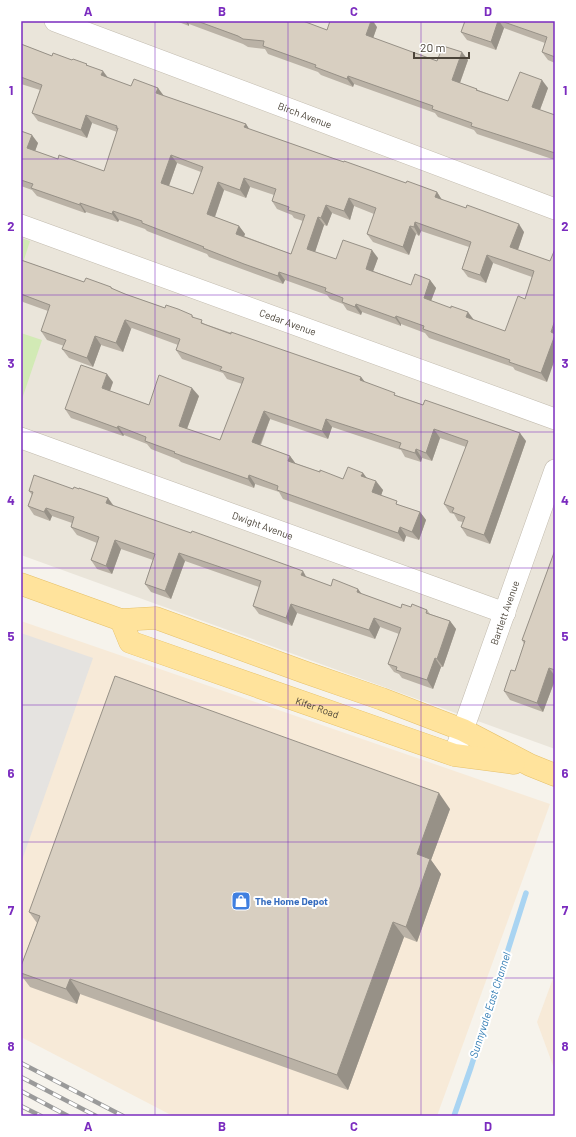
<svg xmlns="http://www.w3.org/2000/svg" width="576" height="1137" font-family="Barlow,sans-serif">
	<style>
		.residential { fill: #eae5da }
		.commercial { fill: #f7ead8 }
		.green { fill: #d2eab5 }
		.parking { fill: #e5e3e0 }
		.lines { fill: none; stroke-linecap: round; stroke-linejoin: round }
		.stream { stroke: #a9d4f2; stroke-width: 5.5 }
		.minor-casing { stroke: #c2bbae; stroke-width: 22 }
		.major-casing { stroke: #e6c16a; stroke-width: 23 }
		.minor { stroke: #fff; stroke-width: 21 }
		.major { stroke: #ffe39c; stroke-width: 22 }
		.rail-casing { stroke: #9a9a9a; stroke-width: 4.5 }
		.rail { stroke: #fff; stroke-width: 3; stroke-dasharray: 9; stroke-linecap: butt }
		.wall { fill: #bab2a6; fill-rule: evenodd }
		.shaded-wall { fill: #979187 }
		.building { fill: #d8cfc1; stroke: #979187; fill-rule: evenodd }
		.grid { fill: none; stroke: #7b2cbf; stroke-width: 1; stroke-opacity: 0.55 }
		.labels { text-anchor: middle; stroke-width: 4; stroke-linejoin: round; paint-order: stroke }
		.street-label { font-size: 10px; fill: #4b4439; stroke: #fff }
		.shop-label { font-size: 10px; font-weight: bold; fill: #366cbe; stroke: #fff; text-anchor: start }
		.water-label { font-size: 11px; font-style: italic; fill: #2e7ab2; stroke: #fff }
		.neatline { fill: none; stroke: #7b2cbf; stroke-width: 1.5 }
		.grid-label { font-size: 13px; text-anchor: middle; font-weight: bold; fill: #7b2cbf }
	</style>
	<rect width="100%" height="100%" fill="#f6f3ec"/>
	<path class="residential" d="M21 21H555V749L21 555Z"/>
	<g class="commercial">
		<path d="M21 621 550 804 437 1116H173L21 1037Z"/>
		<path d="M555 973V1071L537 1022Z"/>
	</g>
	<g class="green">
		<path d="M21 238 30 241 21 269Z"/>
		<path d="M21 333 42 340 21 402Z"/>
	</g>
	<path class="parking" d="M21 633 93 658 21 863Z"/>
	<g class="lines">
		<path class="stream" d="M454 1116 471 1067 526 893"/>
		<defs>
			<g id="minor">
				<path id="s1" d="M55 21 555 209"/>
				<path id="s2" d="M21 225 555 419"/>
				<path id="s3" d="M21 438 505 613"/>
				<path id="s4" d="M454 755 555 470"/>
			</g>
			<g id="major">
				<path d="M21 584 121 620 156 618 304 672 382 699 463 730 530 765 555 775"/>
				<path id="s5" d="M121 620 130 642 454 755 514 763"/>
			</g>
		</defs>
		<use href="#minor" class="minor-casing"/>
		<use href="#major" class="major-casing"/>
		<use href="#minor" class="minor"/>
		<use href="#major" class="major"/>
		<defs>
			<g id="rail">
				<path d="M21 1063 123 1116"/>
				<path d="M21 1077 96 1116"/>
				<path d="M21 1091 68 1116"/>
				<path d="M21 1106 41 1116"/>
			</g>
		</defs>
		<use href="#rail" class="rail-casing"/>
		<use href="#rail" class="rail"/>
	</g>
	<g class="wall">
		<path d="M176 21H303L327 30 377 27 373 38 437 61 468 60 460 83 477 89 478 90 508 101 548 88 540 110 555 115V160L477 134 474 130 438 117 435 113 354 84 353 87 321 75 318 72 268 54 265 49 248 47 243 44 189 24V26Z"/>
		<path d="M465 21H555V63L548 60 542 52 545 43 504 28 496 50 467 40 461 32Z"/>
		<path d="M21 44 52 56 72 60 89 66 108 78 131 86 158 88 163 96 246 124 249 129 335 159 406 183 437 192 442 200 524 232 518 250 550 261 547 382 515 370 513 367 429 338 425 333 401 324V326L362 312 361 315 347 310 343 304 330 299 327 295 285 280 283 284 250 272 209 257 207 254 147 231 145 229 119 220 118 222 86 212 85 213 37 196 32 190 21 186V131L38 143 35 151 58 159 104 171 117 132 92 123 87 138 38 121 32 113 40 90 21 84ZM177 163 201 172 193 194 169 186ZM250 187 274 195 272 201 277 209 292 215 294 218 303 221 291 254 244 236 245 234 239 226 215 217 224 190 246 198ZM354 206 374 214 367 234 373 242 409 255 416 234 419 236 421 231 469 247 462 269 468 277 486 283 493 263 532 277 525 299 505 331 473 320 431 301 436 288 430 280 411 285 373 271 378 258 336 259 315 252 324 225 327 226 332 213 350 220Z"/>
		<path d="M21 260 84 282 111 287 113 289 125 294 165 308 192 315 194 318 205 324 361 377 365 382 398 396 526 441 490 544 467 536 461 527 463 522 458 521 454 514 450 513 444 504 466 447 440 438 432 461 422 458 421 462 405 457 401 450 332 427 328 439 270 419 261 445 290 456 295 463 320 472 343 479 363 473 366 477 383 490 381 495 399 505 420 512 426 520 419 540 406 536 404 542 283 499 279 492 255 484 254 488 181 462 179 460 151 449 147 444 124 435 123 436 71 418 65 409 113 382 110 391 149 405 199 396 187 429 220 440 242 384 227 379 223 373 182 359 176 350 178 345 132 328 131 329 123 352 101 345 93 367 69 358 62 349 64 346 47 340 41 331 48 311 23 302 21 299Z"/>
		<path d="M73 489 108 498 114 506 331 586 362 594 401 608 411 607 427 610 430 614 450 621 456 629 443 667H441L433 689 402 678 399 674 394 672 388 664 399 634 380 627 375 639 297 613 292 626 259 614 253 606 259 587 185 561 171 599 151 592 145 584 153 560 121 549 112 574 97 569 91 560 97 543 77 535 71 527 72 523 52 516 50 521 34 515 28 506 32 495 29 491Z"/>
		<path d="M555 550V680L543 712 510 700 504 691 515 671 524 644 522 640Z"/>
		<path d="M450 809 431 860 441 874 417 942 404 937 348 1090 80 994 77 1004 30 987 21 975V966L37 923 29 912Z"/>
	</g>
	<g class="shaded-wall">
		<path d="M185 21H187L189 24V26Z"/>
		<path d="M371 21H373L377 27 371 44 366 35Z"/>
		<path d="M498 21H499L504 28 496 50 491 42Z"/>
		<path d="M462 52 468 60 458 88 452 80Z"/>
		<path d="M103 71 109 79 101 75Z"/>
		<path d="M348 76 354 84 353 87 347 79Z"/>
		<path d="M542 80 548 88 538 115 532 107Z"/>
		<path d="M158 88 164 96 156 93Z"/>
		<path d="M86 115 92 123 87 138 81 130Z"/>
		<path d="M246 124 251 132 244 127Z"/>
		<path d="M32 135 38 143 33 157 27 148Z"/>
		<path d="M171 155 177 163 167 191 161 183Z"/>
		<path d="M244 178 250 187 246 198 240 190Z"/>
		<path d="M218 182 224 190 213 222 207 214Z"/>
		<path d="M437 192 442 200 435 197Z"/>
		<path d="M349 198 354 206 350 220 344 211Z"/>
		<path d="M80 203 86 212 85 213 80 205Z"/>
		<path d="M326 205 332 213 327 226 321 218Z"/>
		<path d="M113 211 119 220 118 222 112 214Z"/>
		<path d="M318 217 324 225 313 258 307 249Z"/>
		<path d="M415 222 421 231 419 236 414 227Z"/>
		<path d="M519 224 524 232 516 255 510 247Z"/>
		<path d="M239 226 245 234 242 242 236 234Z"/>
		<path d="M410 226 416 234 409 255 403 247Z"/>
		<path d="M372 250 378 258 371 277 366 269Z"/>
		<path d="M487 255 493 263 486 283 480 275Z"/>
		<path d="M279 272 285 280 283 284 278 276Z"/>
		<path d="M430 280 436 288 429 306 424 298Z"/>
		<path d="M356 304 362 312 361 315 355 307Z"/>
		<path d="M468 312 474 320 466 317Z"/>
		<path d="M396 316 401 324V326L395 318Z"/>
		<path d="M125 320 131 329 123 352 116 343Z"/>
		<path d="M555 320V359L547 382 541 373 551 332Z"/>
		<path d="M95 336 101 345 93 367 87 358Z"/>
		<path d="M107 374 113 382 108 396 102 388Z"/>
		<path d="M361 377 368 386 360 380Z"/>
		<path d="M192 388 199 396 185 434 179 426Z"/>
		<path d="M264 411 270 419 258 450 252 442Z"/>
		<path d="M326 419 332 427 328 439 322 431Z"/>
		<path d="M118 426 124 435 123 436 117 428Z"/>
		<path d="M434 429 440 438 432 461 426 453Z"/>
		<path d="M520 433 526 441 490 544 484 535Z"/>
		<path d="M416 449 422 458 421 462 415 453Z"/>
		<path d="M290 456 296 464 288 461Z"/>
		<path d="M363 473 369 481 361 476Z"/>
		<path d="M249 475 255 484 254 488 248 479Z"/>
		<path d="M376 481 383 490 379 501 372 492Z"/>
		<path d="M108 498 114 507 106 503Z"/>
		<path d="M46 508 52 516 50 521 44 512Z"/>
		<path d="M420 512 426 520 419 540 412 532Z"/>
		<path d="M400 527 406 536 404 542 398 533Z"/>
		<path d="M115 540 121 549 112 574 106 566Z"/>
		<path d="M179 553 185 561 171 599 165 591Z"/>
		<path d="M303 571 308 580 301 575Z"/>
		<path d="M358 589 364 597 357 592Z"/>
		<path d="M291 604 297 613 292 626 286 618Z"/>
		<path d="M374 618 380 627 375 639 369 630Z"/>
		<path d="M450 621 456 629 443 667 437 659Z"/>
		<path d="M435 658 441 667 433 689 427 680Z"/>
		<path d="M549 668 555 676V680L543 712 537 703Z"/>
		<path d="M439 793 450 809 431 860 441 874 417 942 406 927 417 854Z"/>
		<path d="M393 922 404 937 348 1090 337 1075Z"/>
		<path d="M70 979 80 994 77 1004 66 989Z"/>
	</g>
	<g class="building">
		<path d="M197 21H303L327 30 330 21H371L366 35 437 61 443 46 462 52 452 80 477 89 476 90 508 101 520 72 542 80 532 107 555 115V153L471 126 472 123 432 109 433 106 348 76 347 79 315 67 316 65 263 46 264 41 243 39 238 36Z"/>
		<path d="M465 21H498L491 42 461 32Z"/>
		<path d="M501 21H555V57L542 52 547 37Z"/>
		<path d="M21 44 52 56 53 53 72 60 73 59 87 64 86 65 103 71 101 75 131 86 134 79 158 88 156 93 246 124 244 127 335 159 344 162V161L406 183 407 181 437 192 435 197 466 208 467 205 519 224 510 247 550 261 555 249V320L551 332 555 334V335L541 373 509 362 510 360 423 329 424 326 396 316 395 318 356 304 355 307 342 302 343 298 325 291 326 288 279 272 278 276 244 264 203 248 204 247 142 223V221L113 211 112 214 80 203V205L31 188 33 184 21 180V131L32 135 27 148 58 159 59 155 104 171 118 128H116L117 126 86 115 81 130 32 113 42 85 21 77ZM171 155 203 167 193 194 161 183ZM244 178 276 189 272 201 289 207 288 210 305 215 291 254 236 234 239 226 207 214 218 182 240 190ZM349 198 376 208 367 234 403 247 410 226 414 227 415 222 471 242 462 269 480 275 487 255 534 271 525 299 518 296 505 331 466 317 468 312 451 306V308L424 298 430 280 415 274 411 285 366 269 372 250 343 240 336 259 307 249 318 217 321 218 326 205 344 211Z"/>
		<path d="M21 260 84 282 86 278 111 287V288L125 294 165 308 166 305 178 309 192 315V317L202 320 201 323 231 334V332L361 377 360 380 395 393 394 395 423 405 425 400 520 433 484 535 461 527 465 517 452 512 454 508 444 504 468 441 434 429 426 453 416 449 415 453 399 448 401 443 326 419 322 431 264 411 252 442 290 456 288 461 320 472V470L343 479 348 467 363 473 361 476 376 481 372 492 397 501 396 504 420 512 412 532 400 527 398 533 277 490 278 486 249 475 248 479 174 453 175 452 145 441 146 437 118 426 117 428 65 409 81 365 107 374 102 388 149 405 159 375 192 388 179 426 220 440 244 378 220 370 222 367 176 350 180 339 126 320H125L116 343 95 336 87 358 62 349 66 340 41 331 50 305 21 294Z"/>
		<path d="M34 475 73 489 74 487 79 489V488L108 498 106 503 191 533 192 531 303 571 301 575 331 586 333 579 358 589 357 592 401 608 402 604 411 607 412 604 427 610 426 613 450 621 437 659 435 658 427 680 396 670 397 667 388 664 401 628 374 618 369 630 291 604 286 618 253 606 261 581 179 553 165 591 145 584 155 554 115 540 106 566 91 560 99 537 71 527 74 517 46 508 44 512 28 506 33 492 29 491Z"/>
		<path d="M555 550V670L549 668 537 703 504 691 511 670 515 671 525 641 522 640Z"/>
		<path d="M115 676 439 793 417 854 430 859 406 927 393 922 337 1075 70 979 66 989 21 973V966L40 916 29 912Z"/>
	</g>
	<path class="grid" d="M155 21V1116M288 21V1116M421 21V1116M21 159H555M21 295H555M21 432H555M21 568H555M21 705H555M21 842H555M21 978H555"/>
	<defs>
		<symbol id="shop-square" viewBox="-11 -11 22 22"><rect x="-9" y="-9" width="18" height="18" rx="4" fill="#3f7fe0" stroke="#fff"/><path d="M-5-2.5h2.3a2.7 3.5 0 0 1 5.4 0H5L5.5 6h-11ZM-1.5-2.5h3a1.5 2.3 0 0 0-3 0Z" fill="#fff"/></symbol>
	</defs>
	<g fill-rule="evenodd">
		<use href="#shop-square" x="230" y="890" width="22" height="22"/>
	</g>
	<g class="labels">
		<g class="street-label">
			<text dy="4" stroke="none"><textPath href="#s1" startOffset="267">Birch Avenue</textPath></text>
			<text dy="4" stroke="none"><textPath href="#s2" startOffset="284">Cedar Avenue</textPath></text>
			<text dy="4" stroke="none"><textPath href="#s3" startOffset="257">Dwight Avenue</textPath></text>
			<text dy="4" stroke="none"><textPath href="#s4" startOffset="151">Bartlett Avenue</textPath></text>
			<text dy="4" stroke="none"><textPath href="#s5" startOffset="222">Kifer Road</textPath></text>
		</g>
		<g class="shop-label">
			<text x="255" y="905">The Home Depot</text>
		</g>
		<g class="water-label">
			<text transform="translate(490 1005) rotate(-72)" y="4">Sunnyvale East Channel</text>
		</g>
	</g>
	<rect width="576" height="1137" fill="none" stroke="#ffffff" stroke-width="44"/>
	<path d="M414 52v6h55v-6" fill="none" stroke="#4b4439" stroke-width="2"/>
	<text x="420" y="52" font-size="12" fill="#4b4439" stroke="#ffffff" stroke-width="3" paint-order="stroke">20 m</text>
	<rect x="22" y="22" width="532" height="1093" class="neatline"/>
	<g class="grid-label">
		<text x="88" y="16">A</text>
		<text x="222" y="16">B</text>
		<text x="354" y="16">C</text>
		<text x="488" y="16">D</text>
		<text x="11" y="95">1</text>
		<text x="565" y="95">1</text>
		<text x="11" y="231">2</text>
		<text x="565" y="231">2</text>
		<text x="11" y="368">3</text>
		<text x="565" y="368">3</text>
		<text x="11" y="505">4</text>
		<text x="565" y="505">4</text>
		<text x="11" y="641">5</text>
		<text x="565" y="641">5</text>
		<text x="11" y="778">6</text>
		<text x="565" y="778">6</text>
		<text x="11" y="915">7</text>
		<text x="565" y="915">7</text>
		<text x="11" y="1051">8</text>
		<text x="565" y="1051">8</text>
		<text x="88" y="1131">A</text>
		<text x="222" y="1131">B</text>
		<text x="354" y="1131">C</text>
		<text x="488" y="1131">D</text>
	</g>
</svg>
